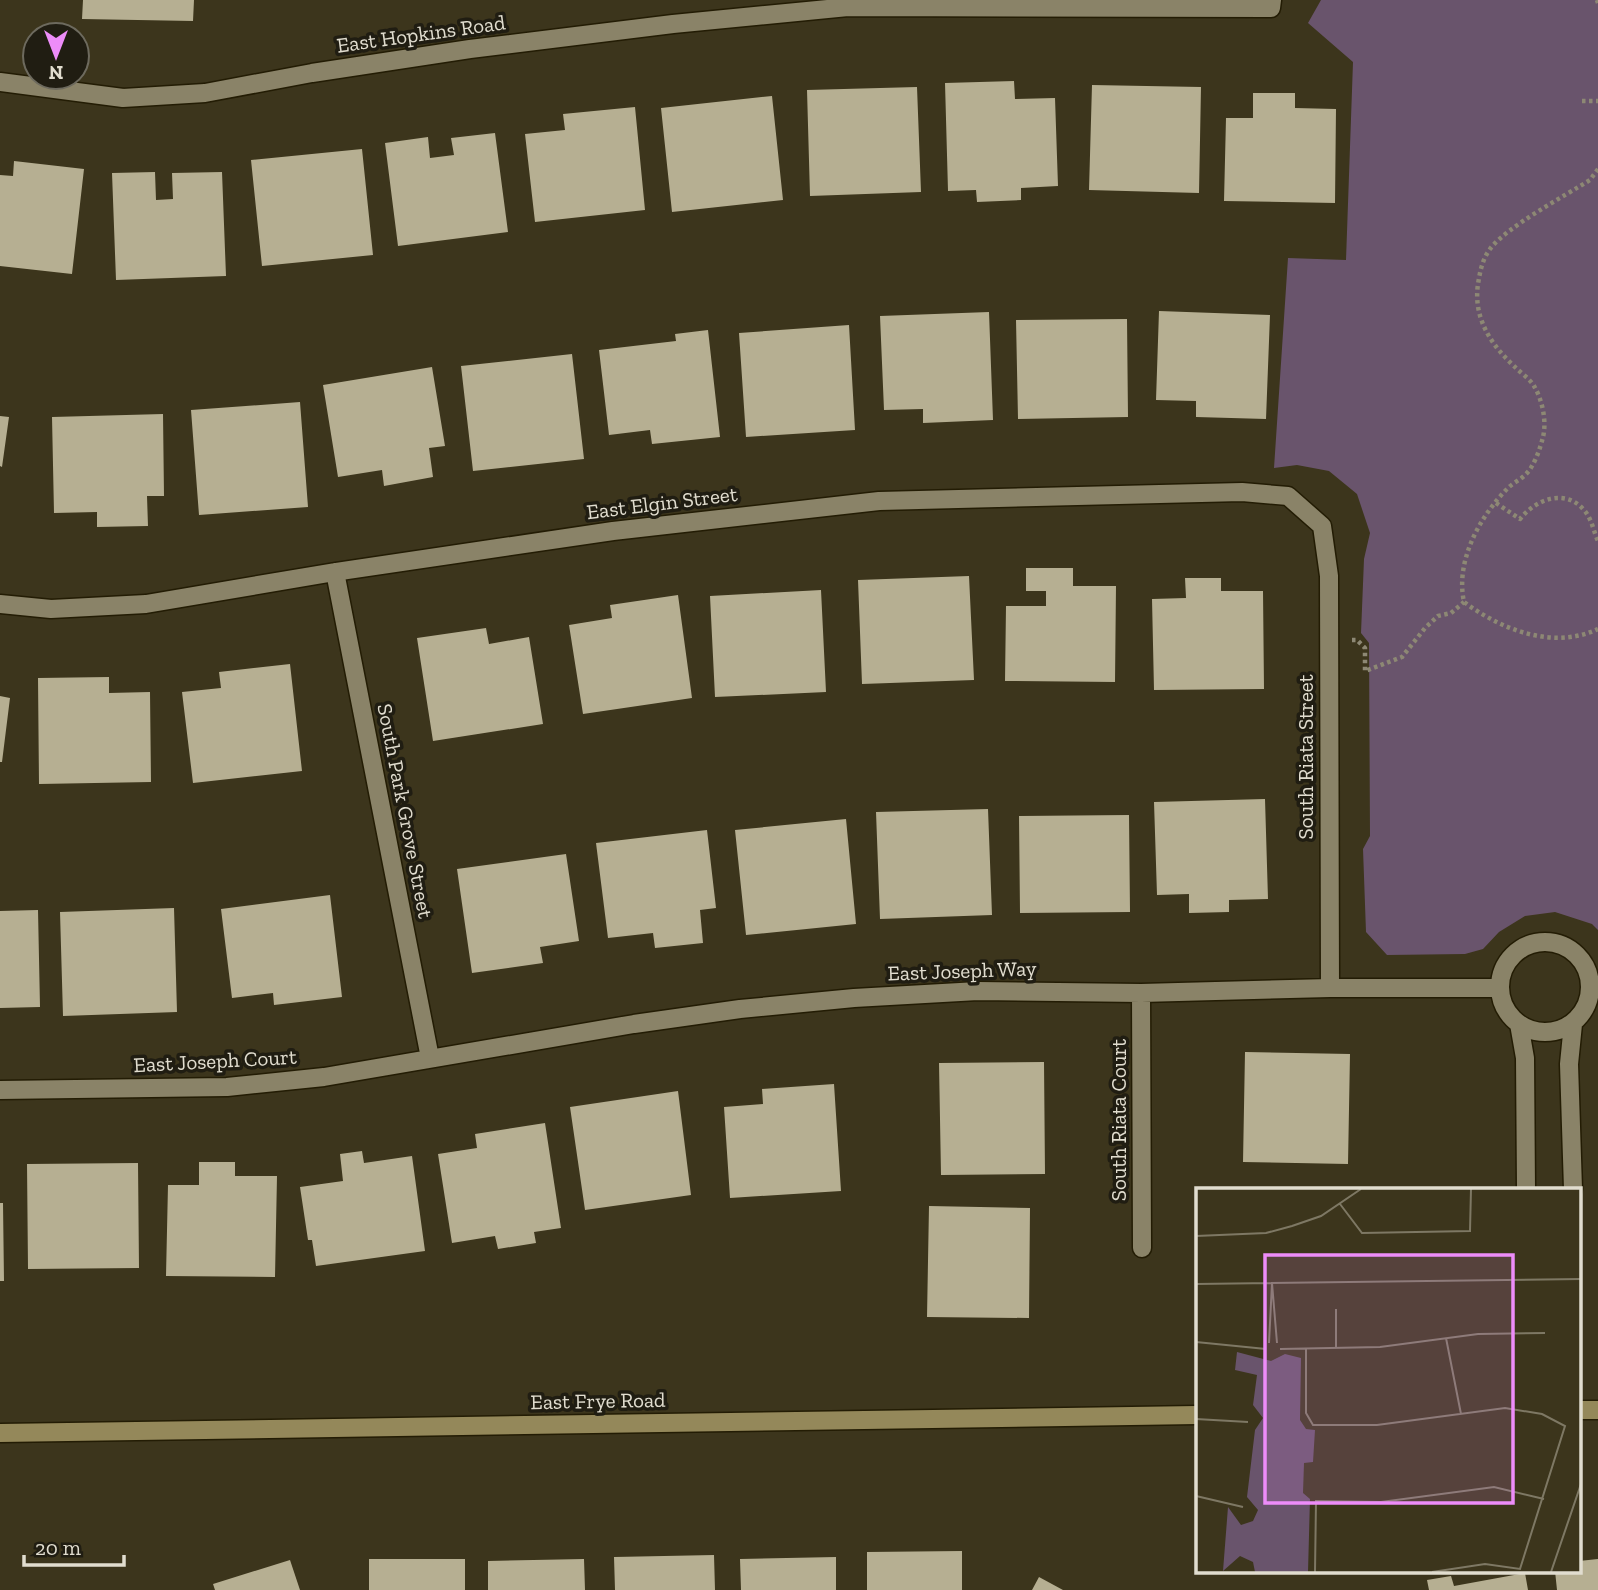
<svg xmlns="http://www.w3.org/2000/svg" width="1598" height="1590" font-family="'Zilla Slab',serif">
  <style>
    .green { fill: #69546c }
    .building { fill: #b6af92 }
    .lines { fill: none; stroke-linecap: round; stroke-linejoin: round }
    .street-casing { stroke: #231c04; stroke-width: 21 }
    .secondary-casing { stroke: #231c04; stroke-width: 21 }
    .path { stroke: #8d8874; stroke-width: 4.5; stroke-dasharray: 3.5 3.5; stroke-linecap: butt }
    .street { stroke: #8a8368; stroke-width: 18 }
    .secondary { stroke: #94885a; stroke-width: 18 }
    .labels { text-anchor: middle; stroke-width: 7; stroke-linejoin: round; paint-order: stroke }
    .street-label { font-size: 21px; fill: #e1ddcf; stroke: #201d12 }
    .inset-road { fill: none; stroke: #7e7864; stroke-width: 2 }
    .view { fill: #ed8cf9; fill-opacity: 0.15; stroke: #ed8cf9; stroke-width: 3.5 }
    .inset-edge { fill: none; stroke: #e1ddcf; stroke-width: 3.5 }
  </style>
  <rect width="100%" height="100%" fill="#3c351c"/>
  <path class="green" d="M 1321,0 L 1598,0 L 1598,930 L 1592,924 L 1555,912 L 1525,916 L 1499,932 L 1483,949 L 1465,954 L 1387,955 L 1366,932 L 1363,849 L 1370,836 L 1369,643 L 1361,633 L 1364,559 L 1370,533 L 1357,494 L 1329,471 L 1297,465 L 1274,468 L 1288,258 L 1346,260 L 1353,62 L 1308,23 Z"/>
  <path class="building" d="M 83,0 L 194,0 L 193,21 L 82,19 Z
    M 1014,81 L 1015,99 L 1055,98 L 1058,186 L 1021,188 L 1021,200 L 977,202 L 976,190 L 948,191 L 945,83 Z
    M 1092,85 L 1201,87 L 1199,193 L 1089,190 Z
    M 917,87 L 921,192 L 810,196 L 807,90 Z
    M 1253,93 L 1295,93 L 1295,108 L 1336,109 L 1335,203 L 1224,201 L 1226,118 L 1253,118 Z
    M 772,96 L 783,200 L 672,212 L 661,108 Z
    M 635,107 L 645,210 L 535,222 L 525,134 L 565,130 L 563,114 Z
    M 495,133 L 508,232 L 398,246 L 385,143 L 428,137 L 430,158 L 454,155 L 451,138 Z
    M 362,149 L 373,255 L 262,266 L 251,160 Z
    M 14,161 L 84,169 L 72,274 L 0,266 L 0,175 L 13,176 Z
    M 155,172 L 156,200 L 173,199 L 172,173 L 222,172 L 226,276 L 116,280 L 112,173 Z
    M 1159,311 L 1270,315 L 1266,419 L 1196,417 L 1196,401 L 1156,400 Z
    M 989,312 L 993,420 L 923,423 L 923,409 L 884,410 L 880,316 Z
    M 1127,319 L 1128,417 L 1018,419 L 1016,320 Z
    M 849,325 L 855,430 L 746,437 L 739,333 Z
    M 708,330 L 720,437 L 652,444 L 650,430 L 609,435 L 599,350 L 676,341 L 675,334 Z
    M 572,354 L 584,459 L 473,471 L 461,366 Z
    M 432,367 L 445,446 L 429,448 L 433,477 L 384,486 L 382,470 L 338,477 L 323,385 Z
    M 300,402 L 308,507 L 199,515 L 191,410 Z
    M 163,414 L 164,496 L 147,496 L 148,526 L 97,527 L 97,512 L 54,513 L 52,417 Z
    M 0,416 L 9,417 L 2,467 L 0,466 Z
    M 1026,568 L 1073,568 L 1073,586 L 1116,586 L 1115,682 L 1005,681 L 1006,606 L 1046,606 L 1046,591 L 1026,591 Z
    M 969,576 L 974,680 L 862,684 L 858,580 Z
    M 1185,578 L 1221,578 L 1221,591 L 1263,591 L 1264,689 L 1154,690 L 1152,599 L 1186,598 Z
    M 821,590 L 826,692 L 715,697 L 710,596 Z
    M 678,595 L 692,698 L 583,714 L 569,625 L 612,618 L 610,605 Z
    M 486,628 L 489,644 L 529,637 L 543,724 L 433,741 L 417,638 Z
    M 290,664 L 302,771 L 193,783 L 182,692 L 221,688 L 219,672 Z
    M 109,677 L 109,693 L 150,692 L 151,782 L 39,784 L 38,678 Z
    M 0,696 L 10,698 L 2,762 L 0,762 Z
    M 1265,799 L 1268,899 L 1229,900 L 1229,912 L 1189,913 L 1189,894 L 1157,895 L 1154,802 Z
    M 988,809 L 992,915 L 880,919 L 876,812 Z
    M 1129,815 L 1130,912 L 1020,913 L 1019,816 Z
    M 846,819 L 856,924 L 746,935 L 735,830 Z
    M 707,830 L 716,908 L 700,910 L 703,943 L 655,948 L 653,933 L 608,938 L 596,843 Z
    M 566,854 L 579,941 L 540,947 L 543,963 L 472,973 L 457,869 Z
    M 330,895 L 342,997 L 274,1005 L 273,993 L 232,998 L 221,909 Z
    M 174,908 L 177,1012 L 63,1016 L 60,912 Z
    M 38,910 L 40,1007 L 0,1008 L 0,911 Z
    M 1245,1052 L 1350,1054 L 1348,1164 L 1243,1162 Z
    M 1044,1062 L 1045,1174 L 941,1175 L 939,1063 Z
    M 834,1084 L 841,1191 L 730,1198 L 724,1107 L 763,1104 L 762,1089 Z
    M 678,1091 L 691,1195 L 585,1210 L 570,1107 Z
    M 545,1123 L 561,1228 L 534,1232 L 536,1243 L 498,1249 L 495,1236 L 452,1243 L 438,1154 L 477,1148 L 475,1134 Z
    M 362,1151 L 364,1163 L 412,1156 L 425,1251 L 316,1266 L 312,1240 L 308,1240 L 300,1187 L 343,1181 L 340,1154 Z
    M 199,1162 L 235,1162 L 235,1176 L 277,1176 L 275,1277 L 166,1276 L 168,1185 L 199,1185 Z
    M 138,1163 L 139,1268 L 28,1269 L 27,1164 Z
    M 0,1203 L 3,1203 L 4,1281 L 0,1281 Z
    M 929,1206 L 1030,1208 L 1029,1318 L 927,1317 Z
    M 962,1551 L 962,1590 L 867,1590 L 867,1552 Z
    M 714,1555 L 715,1590 L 615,1590 L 614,1557 Z
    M 836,1557 L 836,1590 L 741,1590 L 740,1559 Z
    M 369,1559 L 465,1559 L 465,1590 L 369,1590 Z
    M 584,1559 L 585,1590 L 488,1590 L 488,1561 Z
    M 1598,1559 L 1598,1590 L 1557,1590 L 1555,1571 L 1579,1571 L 1579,1561 Z
    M 290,1560 L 300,1590 L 215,1590 L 213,1584 Z
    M 1525,1573 L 1528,1590 L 1429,1590 L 1427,1580 L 1451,1576 L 1454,1586 Z
    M 1039,1577 L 1063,1590 L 1032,1590 Z"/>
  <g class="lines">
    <g class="street-casing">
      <path id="street" d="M 0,82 L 123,98 L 205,93 L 312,73 L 470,49 L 673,24 L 848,7 L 1271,8 L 1272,0
        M 335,572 L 430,1058
        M 0,604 L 51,609 L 146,604 L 335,572 L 613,531 L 879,501 L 1242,492 L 1288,496 L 1322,526 L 1329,576 L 1330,988
        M1500 987a45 45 0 1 1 90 0a45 45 0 1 1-90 0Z
        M 1141,993 L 1142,1248
        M 1519,1024 L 1525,1058 L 1526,1189
        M 1573,1024 L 1569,1064 L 1573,1189
        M 0,1090 L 227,1087 L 324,1077 L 634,1024 L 740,1009 L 854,998 L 978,991 L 1141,993 L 1330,988 L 1500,988"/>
    </g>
    <g class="secondary-casing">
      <path id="secondary" d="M 1579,1410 L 1598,1410
        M 0,1433 L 1197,1415"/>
    </g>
    <path class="path" d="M 1597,0 L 1598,3
      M 1582,101 L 1598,101
      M 1598,169 L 1590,180 C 1566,195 1505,228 1490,249 C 1482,260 1480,272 1478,284 C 1473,318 1491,345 1515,367 C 1521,373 1530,379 1534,386 C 1542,399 1547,421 1543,437 C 1540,449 1534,467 1525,475 C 1520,480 1513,483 1508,488 C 1480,516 1455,561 1464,602 C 1502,630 1553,650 1598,629
      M 1496,503 L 1520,519 C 1536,499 1565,488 1584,510 C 1592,519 1594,533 1598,541
      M 1352,640 L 1357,640 L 1365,648 L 1365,671 L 1402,657 L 1425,628 L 1438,616 L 1451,613 L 1464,602"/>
    <use href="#street" class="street"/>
    <use href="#secondary" class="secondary"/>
  </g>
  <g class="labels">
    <g class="street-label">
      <text transform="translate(421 34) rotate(-8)" y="7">East Hopkins Road</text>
      <text transform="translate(662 503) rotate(-7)" y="7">East Elgin Street</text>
      <text transform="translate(1306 757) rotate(-90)" y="7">South Riata Street</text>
      <text transform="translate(405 811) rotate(79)" y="7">South Park Grove Street</text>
      <text transform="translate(962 971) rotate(-2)" y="7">East Joseph Way</text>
      <text transform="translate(215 1061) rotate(-3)" y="7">East Joseph Court</text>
      <text transform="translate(1119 1120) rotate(-90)" y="7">South Riata Court</text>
      <text transform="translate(598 1401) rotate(-1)" y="7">East Frye Road</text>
    </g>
  </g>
  <g transform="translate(1196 1188)">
    <rect width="385" height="385" fill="#3c351c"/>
    <path d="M 41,164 L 75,173 L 89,166 L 105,170 L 104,232 L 110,241 L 119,242 L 117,274 L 108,275 L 107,305 L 114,311 L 112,384 L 59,384 L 57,374 L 44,368 L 27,383 L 32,319 L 45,337 L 57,333 L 62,322 L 51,309 L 59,242 L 67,230 L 57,217 L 61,187 L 39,182 Z" fill="#69546c"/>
    <path class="inset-road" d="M 144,16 L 166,45 L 274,43 L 275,1M 0,48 L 70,45 L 96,38 L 125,28 L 165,1M 76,95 L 81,155M 0,96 L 385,91M 140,121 L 140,160M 250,150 L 265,226M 0,154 L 70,161M 73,155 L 76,95M 84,161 L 184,159 L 282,146 L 349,145M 110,161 L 110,225 L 117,237 L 181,237 L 309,220 L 346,226 L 369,238 L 324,381 L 289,376 L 236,384M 0,231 L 52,234M 0,308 L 47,319M 119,384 L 120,313 L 185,314 L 298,299 L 348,311M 355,384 L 385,296"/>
    <path class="view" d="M 69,67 L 317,67 L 317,315 L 69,315 Z"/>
    <rect width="385" height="385" class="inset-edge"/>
  </g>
  <g transform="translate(56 56) rotate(180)"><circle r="33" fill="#201d12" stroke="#6d6a5e" stroke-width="2"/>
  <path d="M0-5L12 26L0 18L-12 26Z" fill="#ed8cf9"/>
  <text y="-10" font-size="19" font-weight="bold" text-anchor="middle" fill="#e1ddcf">N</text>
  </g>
  <path d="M24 1555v10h100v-10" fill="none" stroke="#e1ddcf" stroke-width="3.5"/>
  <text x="35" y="1555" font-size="21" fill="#e1ddcf" stroke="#201d12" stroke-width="5" paint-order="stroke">20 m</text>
</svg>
